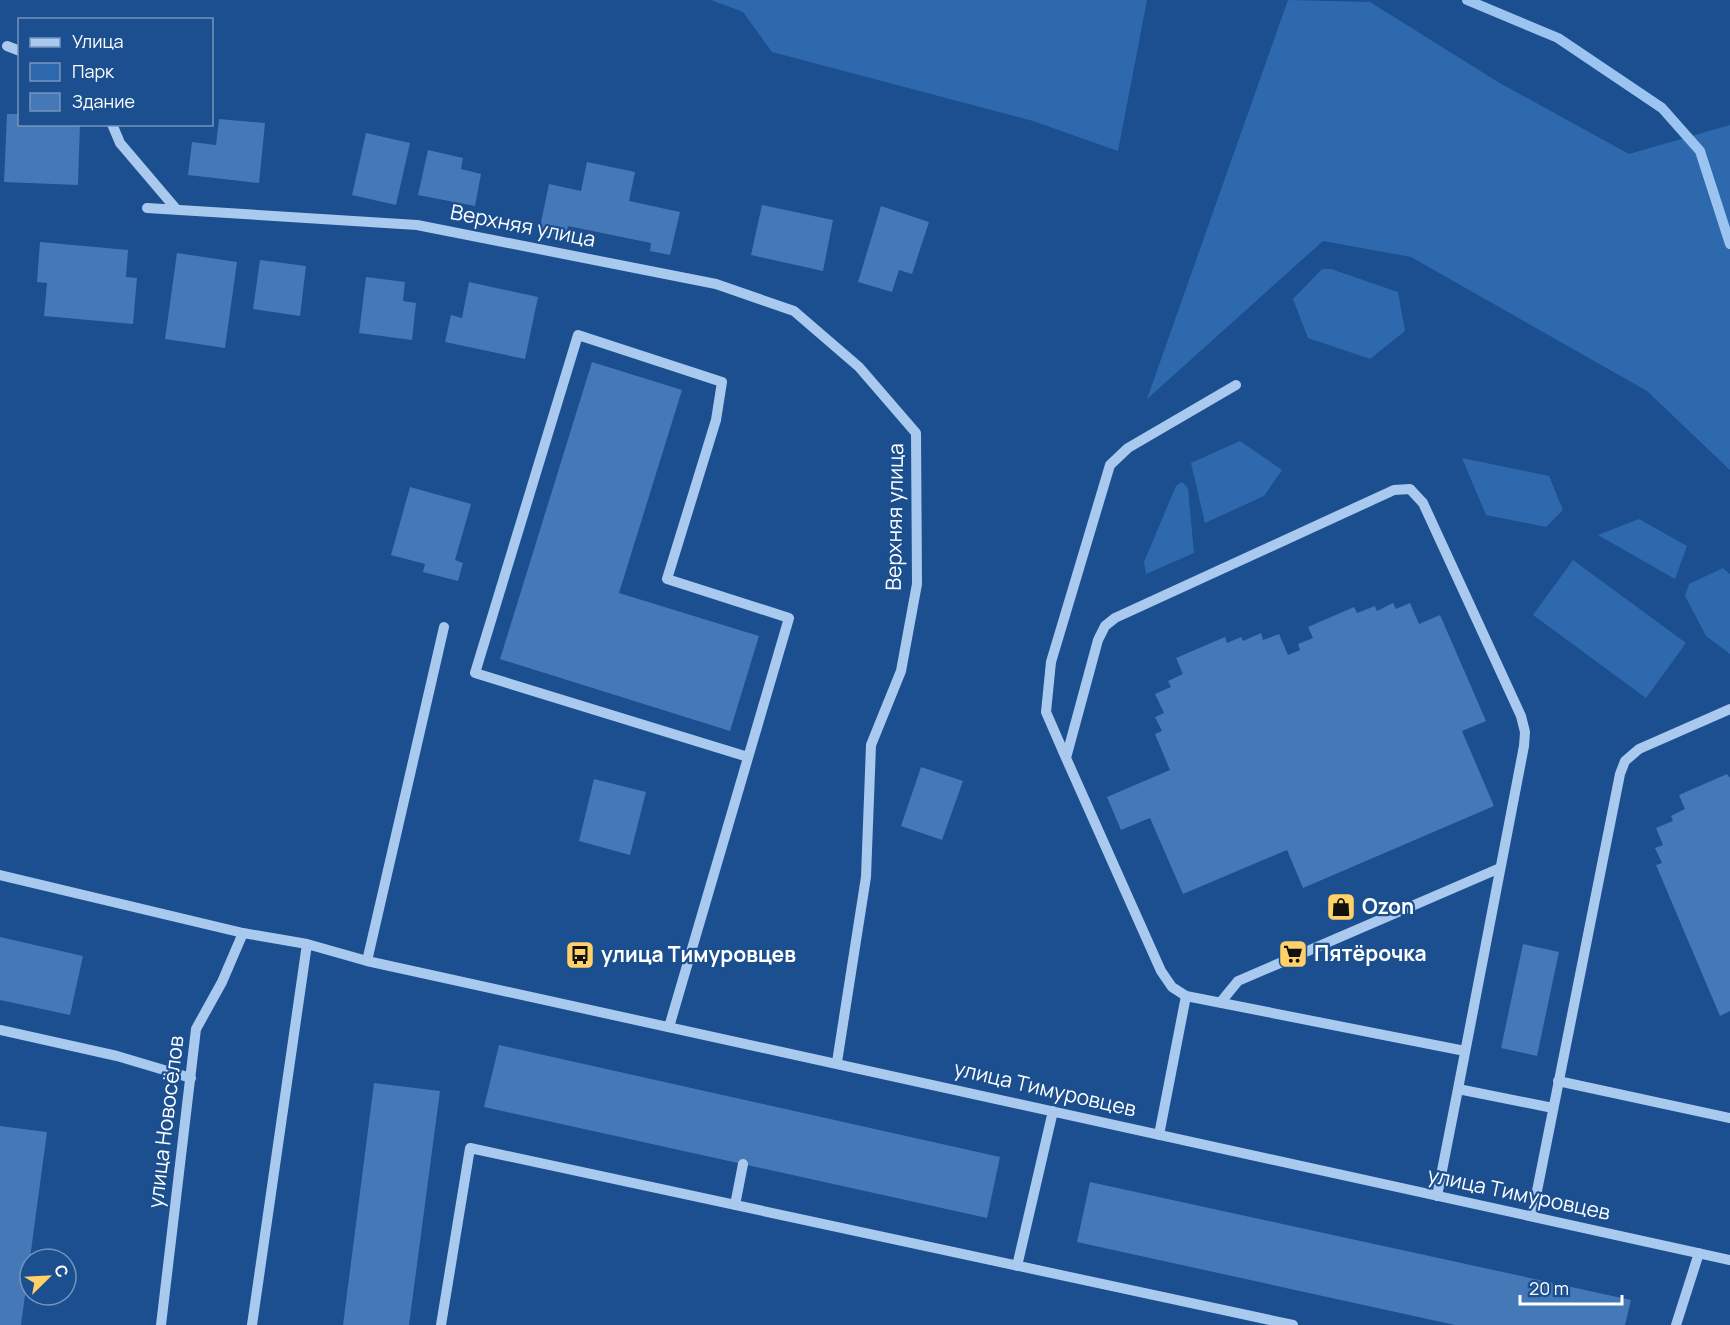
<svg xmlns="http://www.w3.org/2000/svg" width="1730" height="1325" font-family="Manrope,sans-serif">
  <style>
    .green { fill: #2e69ad }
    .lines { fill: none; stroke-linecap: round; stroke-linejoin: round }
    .stream { stroke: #9cc4f0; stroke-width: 10 }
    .building { fill: #4478b7 }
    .minor { stroke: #a9c9ee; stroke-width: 10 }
    .labels { text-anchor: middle; stroke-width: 4.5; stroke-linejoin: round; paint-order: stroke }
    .street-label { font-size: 21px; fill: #fff; stroke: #1b4f8f }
    .poi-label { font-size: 21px; font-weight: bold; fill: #fff; stroke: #1b4f8f; text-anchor: start }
  </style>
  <rect width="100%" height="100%" fill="#1b4f8f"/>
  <path class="green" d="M 711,0 L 1147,0 L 1118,151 L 1033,121 L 772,52 L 743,12 Z
    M 1288,0 L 1370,2 L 1498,82 L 1629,154 L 1730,125 L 1730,470 L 1647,391 L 1411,257 L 1323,241 L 1147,399 Z
    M 1322,269 L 1331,269 L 1398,292 L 1405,331 L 1370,359 L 1308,338 L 1293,299 Z
    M 1240,441 L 1282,470 L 1264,496 L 1205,523 L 1191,463 Z
    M 1462,458 L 1549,476 L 1563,510 L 1546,527 L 1486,515 Z
    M 1182,482 L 1188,488 L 1194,553 L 1146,574 L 1144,562 L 1176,486 Z
    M 1639,519 L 1687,546 L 1675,579 L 1598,535 Z
    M 1573,560 L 1686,643 L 1646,698 L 1533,615 Z
    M 1723,568 L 1730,574 L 1730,654 L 1706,636 L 1685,596 L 1689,584 Z"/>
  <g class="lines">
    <path class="stream" d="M 1467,0 L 1558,38 L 1662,108 L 1700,151 L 1730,244"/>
  </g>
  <path class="building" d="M 7,114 L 20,114 L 20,124 L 80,124 L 78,185 L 4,182 Z
    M 219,119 L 265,123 L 259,183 L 188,175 L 192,142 L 216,145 Z
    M 366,133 L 410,143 L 396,205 L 352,195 Z
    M 428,150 L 463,158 L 461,169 L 481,174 L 475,206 L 418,195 Z
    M 587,162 L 635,172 L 629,201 L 680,212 L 670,255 L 650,251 L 651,243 L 568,226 L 566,237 L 539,232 L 549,184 L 581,191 Z
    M 762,205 L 833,220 L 823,271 L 751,255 Z
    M 881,206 L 929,222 L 912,274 L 899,270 L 892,292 L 858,282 Z
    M 40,242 L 128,250 L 126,277 L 137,278 L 133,324 L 44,316 L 47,283 L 37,282 Z
    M 177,253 L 237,262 L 225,348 L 165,339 Z
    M 260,260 L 306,266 L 300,316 L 253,309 Z
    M 366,277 L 405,282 L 403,301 L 416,303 L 412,340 L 359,333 Z
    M 469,282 L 538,297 L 525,359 L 445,342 L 451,315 L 462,318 Z
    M 592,362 L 682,390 L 619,593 L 759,636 L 730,731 L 500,659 Z
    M 410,487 L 471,504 L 455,560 L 463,563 L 458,581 L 423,572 L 425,564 L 391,555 Z
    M 1393,603 L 1396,609 L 1410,603 L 1419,624 L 1440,615 L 1486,721 L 1462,731 L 1494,806 L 1303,888 L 1287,850 L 1183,894 L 1150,818 L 1121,830 L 1107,797 L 1170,770 L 1155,734 L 1162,731 L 1155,717 L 1164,713 L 1155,694 L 1171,687 L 1168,681 L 1183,674 L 1176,658 L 1225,637 L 1227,643 L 1241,637 L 1243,641 L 1261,633 L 1263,640 L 1279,634 L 1288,655 L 1300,650 L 1298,644 L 1313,638 L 1308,627 L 1354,607 L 1357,613 L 1375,606 L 1377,611 Z
    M 921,767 L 963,781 L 942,840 L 901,826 Z
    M 1727,774 L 1730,778 L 1730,1011 L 1720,1016 L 1656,865 L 1662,863 L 1655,848 L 1663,845 L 1656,828 L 1673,821 L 1671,816 L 1685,809 L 1679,795 Z
    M 594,779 L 646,792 L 630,855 L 579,841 Z
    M 0,937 L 83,956 L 70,1015 L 0,1000 Z
    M 1523,944 L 1559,952 L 1537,1056 L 1501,1048 Z
    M 499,1045 L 1000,1157 L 987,1218 L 484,1107 Z
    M 374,1083 L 440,1091 L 409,1325 L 343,1325 Z
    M 0,1126 L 47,1132 L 21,1325 L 0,1325 Z
    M 1090,1182 L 1631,1300 L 1625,1325 L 1455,1325 L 1077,1242 Z"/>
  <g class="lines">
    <path class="minor" d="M 7,46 L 20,51
      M 112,124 L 120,143 L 177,210
      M 147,208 L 417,225 L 716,284 L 794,311 L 859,367 L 916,433 L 917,584 L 901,671 L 871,745 L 866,877 L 837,1062
      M 1066,758 L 1046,712 L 1051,662 L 1110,465 L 1128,448 L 1236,385
      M 0,875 L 243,933 L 307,944 L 367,961 L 1730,1260
      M 367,961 L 444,627
      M 1220,1003 L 1238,981 L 1500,868
      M 669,1027 L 789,618 L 667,579 L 716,420 L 722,382 L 578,335 L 475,673 L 748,757
      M 0,1030 L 117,1056 L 191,1078
      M 1465,1051 L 1186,996 L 1172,987 L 1161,971 L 1066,758 L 1098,640 L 1105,626 L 1115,618 L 1394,490 L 1410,489 L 1423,503 L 1521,716 L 1525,732 L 1524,746 C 1502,860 1480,975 1458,1089 L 1553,1108
      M 1558,1081 L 1730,1118
      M 1159,1135 L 1186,996
      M 1437,1196 L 1458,1089
      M 735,1205 L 743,1164
      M 1532,1216 L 1620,774 L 1625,761 L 1639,749 L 1730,709
      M 1017,1266 L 1053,1111
      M 161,1325 L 196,1029 L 222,982 L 243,933
      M 252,1325 L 307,944
      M 441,1325 L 470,1148 L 1293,1325
      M 1676,1325 L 1699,1253"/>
  </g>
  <defs>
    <g id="shop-square" transform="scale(1.5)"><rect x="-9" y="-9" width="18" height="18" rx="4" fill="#ffd166" stroke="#1b4f8f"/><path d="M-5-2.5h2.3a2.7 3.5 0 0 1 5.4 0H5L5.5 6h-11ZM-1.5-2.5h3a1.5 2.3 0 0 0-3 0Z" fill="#111"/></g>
    <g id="supermarket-square" transform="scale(1.5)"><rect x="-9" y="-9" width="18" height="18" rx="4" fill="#ffd166" stroke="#1b4f8f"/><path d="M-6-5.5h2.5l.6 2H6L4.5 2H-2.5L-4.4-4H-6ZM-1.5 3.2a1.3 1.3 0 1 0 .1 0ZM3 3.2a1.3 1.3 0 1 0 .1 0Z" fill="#111"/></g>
    <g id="bus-square" transform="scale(1.5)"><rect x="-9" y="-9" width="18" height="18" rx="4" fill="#ffd166" stroke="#1b4f8f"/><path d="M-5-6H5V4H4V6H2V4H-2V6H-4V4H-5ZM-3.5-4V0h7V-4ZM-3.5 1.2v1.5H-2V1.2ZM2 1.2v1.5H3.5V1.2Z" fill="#111"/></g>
  </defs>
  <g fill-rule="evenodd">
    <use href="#shop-square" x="1341" y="907"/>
    <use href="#supermarket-square" x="1293" y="954"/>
    <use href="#bus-square" x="580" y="955"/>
  </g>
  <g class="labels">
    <g class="street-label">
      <text transform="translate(523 226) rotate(11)" y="7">Верхняя улица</text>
      <text transform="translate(895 517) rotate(-89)" y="7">Верхняя улица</text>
      <text transform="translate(1045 1089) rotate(13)" y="7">улица Тимуровцев</text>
      <text transform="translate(166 1122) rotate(-83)" y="7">улица Новосёлов</text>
      <text transform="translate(1519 1194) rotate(12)" y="7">улица Тимуровцев</text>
    </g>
    <g class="poi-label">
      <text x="1362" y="914">Ozon</text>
      <text x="1314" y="961">Пятёрочка</text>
      <text x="601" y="962">улица Тимуровцев</text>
    </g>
  </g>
  <rect x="18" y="18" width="195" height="108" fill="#1b4f8f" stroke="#7695bc" stroke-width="1.5"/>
  <rect x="30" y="38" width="30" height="9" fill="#a9c9ee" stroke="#7695bc" stroke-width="1.5"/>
  <text x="72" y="48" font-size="18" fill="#ffffff">Улица</text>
  <rect x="30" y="63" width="30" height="18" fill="#2e69ad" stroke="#7695bc" stroke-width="1.5"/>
  <text x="72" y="78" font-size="18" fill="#ffffff">Парк</text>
  <rect x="30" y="93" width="30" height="18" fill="#4478b7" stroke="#7695bc" stroke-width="1.5"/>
  <text x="72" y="108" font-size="18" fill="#ffffff">Здание</text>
  <g transform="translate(48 1277) rotate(66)"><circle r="28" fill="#1b4f8f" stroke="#7695bc" stroke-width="1.5"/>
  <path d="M0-4.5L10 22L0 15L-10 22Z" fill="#ffd166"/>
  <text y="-9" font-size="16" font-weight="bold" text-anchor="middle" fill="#ffffff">С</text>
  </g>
  <path d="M1520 1295v9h102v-9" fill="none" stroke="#ffffff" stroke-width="3"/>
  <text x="1529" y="1295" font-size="18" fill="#ffffff" stroke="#1b4f8f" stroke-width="4.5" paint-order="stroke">20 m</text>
</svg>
